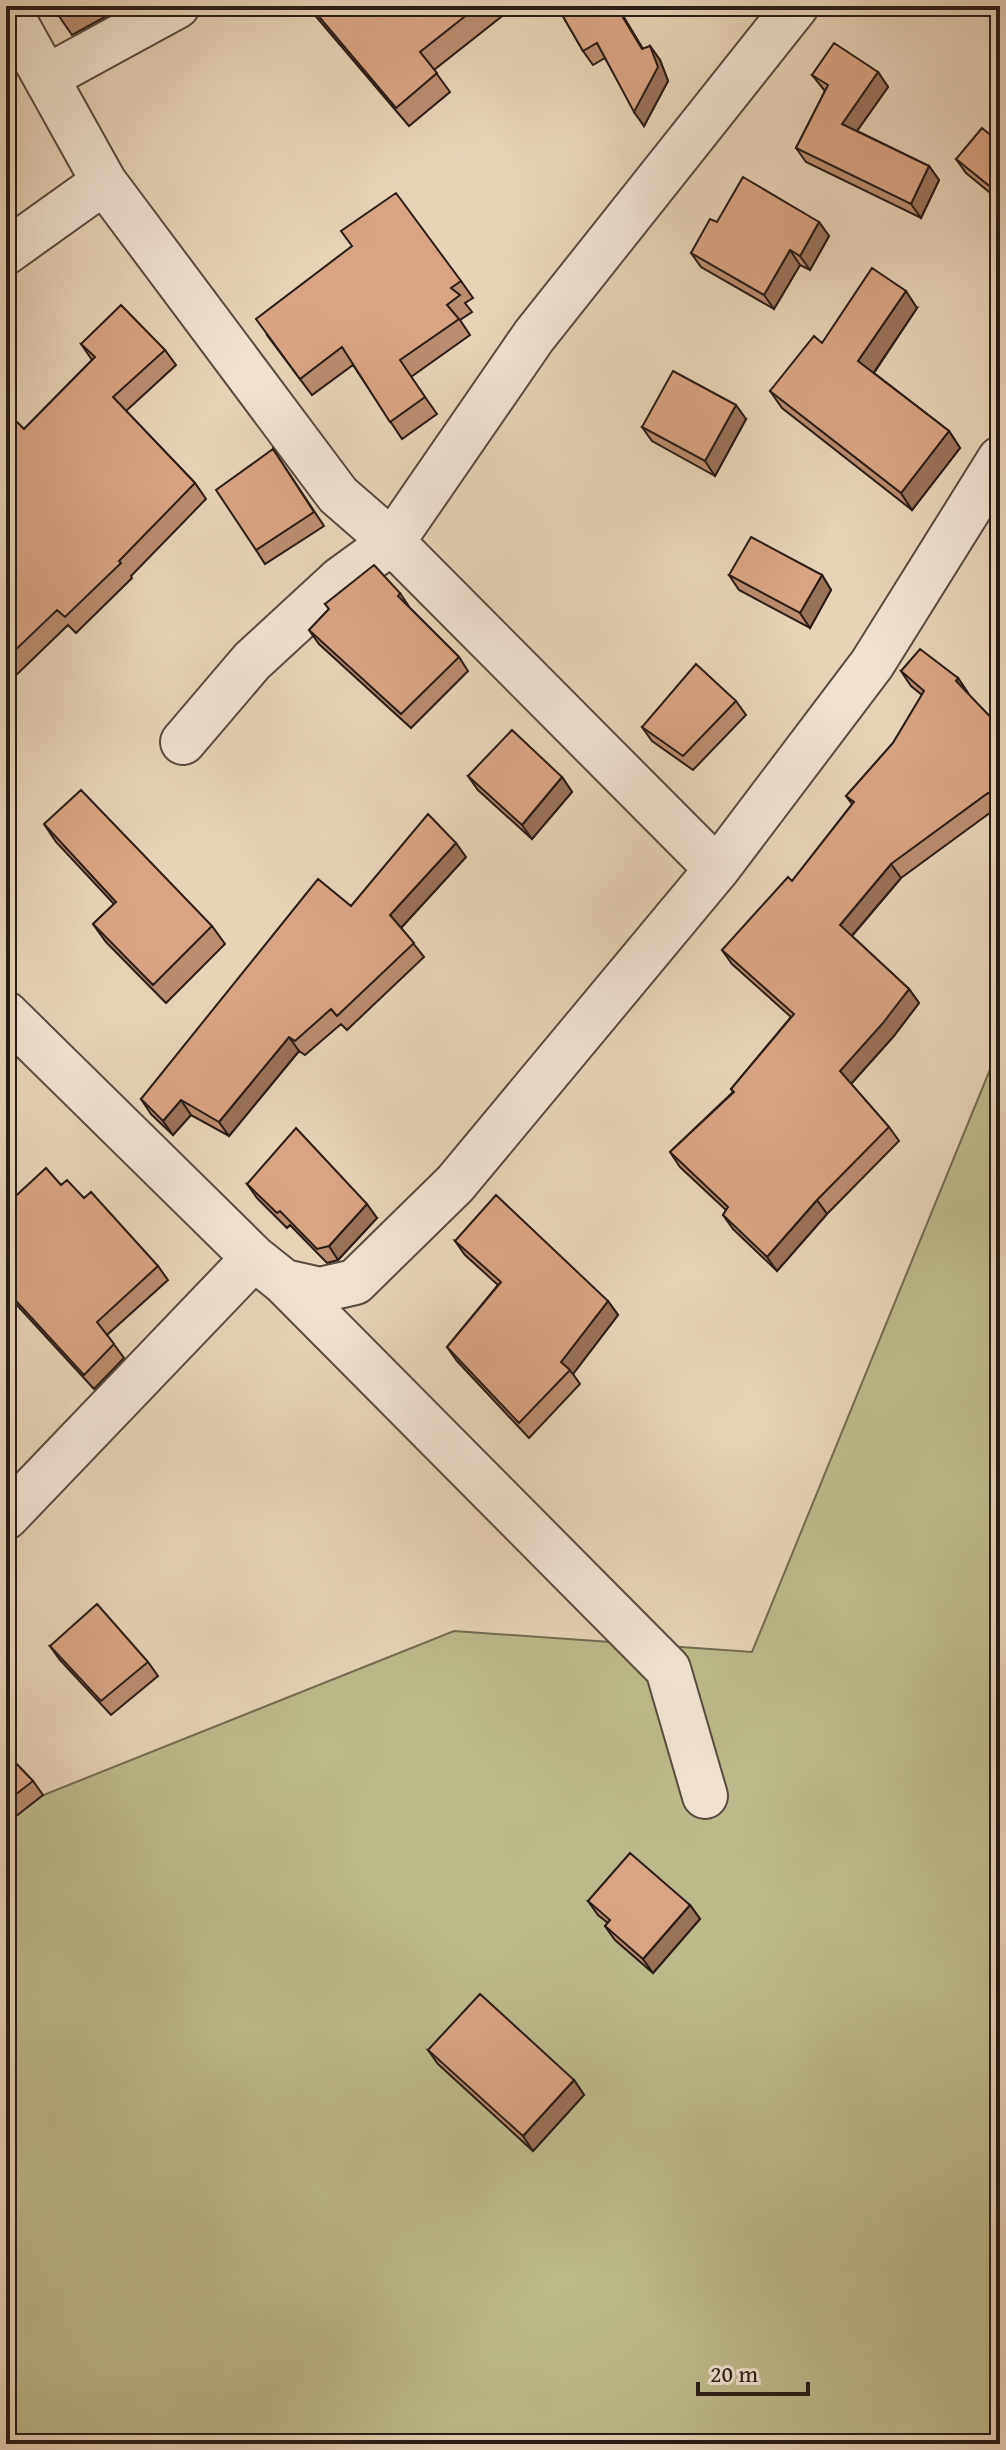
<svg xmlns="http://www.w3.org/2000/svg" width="1006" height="2450" font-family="'Gentium Book Plus',serif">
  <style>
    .green { fill: #bcba8a; stroke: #726b51; stroke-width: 2 }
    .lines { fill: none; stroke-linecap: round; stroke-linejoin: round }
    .minor-casing { stroke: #584a40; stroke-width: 48 }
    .minor { stroke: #efe2d1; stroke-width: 44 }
    .wall { fill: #bb8c6f; stroke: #281c18; stroke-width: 2 }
    .shaded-wall { fill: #99725a; stroke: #281c18; stroke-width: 2 }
    .building { fill: #daa381; stroke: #281c18; stroke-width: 2 }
  </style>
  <rect width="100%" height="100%" fill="#e6d3b8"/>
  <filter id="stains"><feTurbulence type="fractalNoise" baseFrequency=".0025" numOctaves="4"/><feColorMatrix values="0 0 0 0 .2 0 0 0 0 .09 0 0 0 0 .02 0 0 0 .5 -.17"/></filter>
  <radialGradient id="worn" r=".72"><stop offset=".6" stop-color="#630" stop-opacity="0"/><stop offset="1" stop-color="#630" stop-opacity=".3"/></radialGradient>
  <path class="green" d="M 1000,1045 L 1000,2444 L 6,2444 L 6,1810 L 454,1631 L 752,1652 Z"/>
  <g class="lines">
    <g class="minor-casing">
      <path id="minor" d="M 6,6 L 104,182 L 338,495 L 392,542 L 341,579 L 252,661 L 183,742
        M 47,77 L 177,6
        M 6,252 L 104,182
        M 717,869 L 392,542 L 534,336 L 796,6
        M 6,1014 L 254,1258 L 284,1282 L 320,1290 L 355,1282 L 455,1184 L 717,869 L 872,664 L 1000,459
        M 284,1282 L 668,1669 L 705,1796
        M 6,1517 L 254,1258"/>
    </g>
    <use href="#minor" class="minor"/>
  </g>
  <path class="wall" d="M 52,6 L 125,6 L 72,35 Z
    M 307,6 L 380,6 L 387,14 L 397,6 L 501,6 L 506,13 L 434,70 L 450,92 L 409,126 Z
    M 557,6 L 617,6 L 643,49 L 650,46 L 660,60 L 668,81 L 644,126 L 605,58 L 593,65 L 583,51 Z
    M 990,6 L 1000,6 L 1000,12 Z
    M 878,72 L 888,87 L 857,131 L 929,166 L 939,180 L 921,218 L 806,162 L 796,148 L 825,91 L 812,75 Z
    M 1000,143 L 1000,201 L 966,173 L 956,159 Z
    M 717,222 L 819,222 L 829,236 L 810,270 L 800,265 L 774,309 L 701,267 L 691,253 Z
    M 461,281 L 473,298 L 465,303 L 472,312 L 460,320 L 470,335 L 411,377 L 437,414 L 402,439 L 353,365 L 312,395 L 267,335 Z
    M 917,308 L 874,373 L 949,431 L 960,448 L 912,510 L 782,408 L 770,391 L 822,343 Z
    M 81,344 L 165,350 L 176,365 L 126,411 L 195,483 L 206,499 L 131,576 L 132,578 L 76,633 L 68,625 L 6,685 L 6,423 L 24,429 L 92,360 Z
    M 746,419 L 715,476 L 652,441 L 642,427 Z
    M 273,449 L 324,526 L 265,564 L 256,550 Z
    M 729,575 L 822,575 L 831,590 L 810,628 L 739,590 Z
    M 400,593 L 410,608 L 459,657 L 468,671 L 411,728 L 319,644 L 309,630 L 329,609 L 325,604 Z
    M 901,671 L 958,678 L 968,693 L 1000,809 L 998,807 L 901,878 L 852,936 L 909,989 L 919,1003 L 893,1037 L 851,1084 L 889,1127 L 899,1141 L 827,1214 L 777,1271 L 733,1229 L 723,1215 L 726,1210 L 680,1167 L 670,1152 L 733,1092 L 731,1089 L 791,1017 L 732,964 L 722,950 L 792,881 L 852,804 L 846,796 L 893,743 L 922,695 L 911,686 Z
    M 736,701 L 746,715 L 693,770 L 652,741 L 642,727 Z
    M 468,776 L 562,777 L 572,792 L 532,839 L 478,790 Z
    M 44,824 L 212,926 L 225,944 L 166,1003 L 106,942 L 93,924 L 114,904 L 56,842 Z
    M 466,857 L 401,928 L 424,957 L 347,1030 L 341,1024 L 305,1055 L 299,1051 L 229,1136 L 191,1115 L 173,1135 L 151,1114 L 141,1099 L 351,906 Z
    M 247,1184 L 377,1218 L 338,1260 L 327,1263 L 290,1225 L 287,1228 L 257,1198 Z
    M 61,1185 L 84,1198 L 158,1266 L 168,1280 L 107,1335 L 124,1358 L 94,1389 L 15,1303 L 6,1312 L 6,1205 Z
    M 455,1241 L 608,1301 L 618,1315 L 573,1374 L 580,1384 L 529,1438 L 457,1361 L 447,1347 L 498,1285 L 465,1255 Z
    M 50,1646 L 148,1662 L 158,1676 L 111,1715 L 60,1660 Z
    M 6,1753 L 33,1781 L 43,1795 L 6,1824 Z
    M 588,1901 L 690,1905 L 700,1919 L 653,1973 L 615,1940 L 605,1926 L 608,1923 L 598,1915 Z
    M 428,2050 L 574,2080 L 584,2095 L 533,2151 L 438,2064 Z"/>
  <path class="shaded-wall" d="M 616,6 L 617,6 L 652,64 L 642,49 Z
    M 650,46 L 660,60 L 668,81 L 644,126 L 634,112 Z
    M 878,72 L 888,87 L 852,138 L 842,124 Z
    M 929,166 L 939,180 L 921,218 L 911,204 Z
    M 1000,178 L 1000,200 L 992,188 Z
    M 819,222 L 829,236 L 810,270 L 800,256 Z
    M 790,250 L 800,265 L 774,309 L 764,295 Z
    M 906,291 L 917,308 L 870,378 L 858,361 Z
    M 736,405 L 746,419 L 715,476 L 705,461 Z
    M 949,431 L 960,448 L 912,510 L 901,493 Z
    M 822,575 L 831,590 L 810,628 L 800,613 Z
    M 958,678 L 968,693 L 966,695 L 956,681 Z
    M 562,777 L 572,792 L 532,839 L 522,825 Z
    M 1000,784 L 1000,809 L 990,794 Z
    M 456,843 L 466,857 L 400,929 L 390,915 Z
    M 891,864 L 901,878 L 849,939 L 840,925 Z
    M 909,989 L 919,1003 L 893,1037 L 850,1085 L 840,1071 Z
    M 289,1037 L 299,1051 L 229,1136 L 219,1122 Z
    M 181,1100 L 191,1115 L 173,1135 L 163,1121 Z
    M 817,1200 L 827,1214 L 777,1271 L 767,1257 Z
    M 367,1204 L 377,1218 L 338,1260 L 329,1246 Z
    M 608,1301 L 618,1315 L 573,1374 L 561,1362 Z
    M 690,1905 L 700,1919 L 653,1973 L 643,1959 Z
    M 574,2080 L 584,2095 L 533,2151 L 523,2136 Z"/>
  <path class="building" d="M 52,6 L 75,6 L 58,15 Z
    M 310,6 L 380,6 L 387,14 L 397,6 L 478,6 L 420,52 L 437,73 L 396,108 Z
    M 557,6 L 616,6 L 642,49 L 650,46 L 658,67 L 634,112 L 597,43 L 583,51 Z
    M 834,43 L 878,72 L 842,124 L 929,166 L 911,204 L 796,148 L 828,85 L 812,75 Z
    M 982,128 L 1000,143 L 1000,178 L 992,188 L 956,159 Z
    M 743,177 L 819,222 L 800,256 L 790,250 L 764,295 L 691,253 L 710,219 L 717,222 Z
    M 396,193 L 461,281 L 451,288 L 460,295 L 447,305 L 459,319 L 400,360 L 425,397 L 390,422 L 342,347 L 300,379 L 256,319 L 352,246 L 341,231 Z
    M 872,268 L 906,291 L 858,361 L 949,431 L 901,493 L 770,391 L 814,336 L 822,343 Z
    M 121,305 L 165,350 L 113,397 L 195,483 L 119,561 L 121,563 L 65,617 L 57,610 L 6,659 L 6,423 L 12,417 L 24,429 L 95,357 L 81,344 Z
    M 673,371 L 736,405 L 705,461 L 642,427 Z
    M 273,449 L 314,512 L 256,550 L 216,490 Z
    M 751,537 L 822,575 L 800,613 L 729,575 Z
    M 374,565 L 400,593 L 398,596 L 459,657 L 401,714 L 309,630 L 329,609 L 325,604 Z
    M 920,649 L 958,678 L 956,681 L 1000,727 L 1000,784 L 990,794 L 988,793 L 891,864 L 840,925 L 909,989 L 883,1023 L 840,1071 L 889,1127 L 817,1200 L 767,1257 L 723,1215 L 728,1207 L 670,1152 L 734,1092 L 731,1089 L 794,1014 L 722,950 L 788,877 L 792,881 L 854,802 L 846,796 L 893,743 L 924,691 L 901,671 Z
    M 696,664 L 736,701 L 683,756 L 642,727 Z
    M 512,730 L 562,777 L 522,825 L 468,776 Z
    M 81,790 L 212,926 L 153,985 L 93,924 L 116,902 L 44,824 Z
    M 428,814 L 456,843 L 390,915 L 414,943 L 337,1016 L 331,1009 L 295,1041 L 289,1037 L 219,1122 L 181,1100 L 163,1121 L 141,1099 L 318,879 L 351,906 Z
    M 296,1128 L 367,1204 L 329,1246 L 317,1249 L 280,1211 L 277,1213 L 247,1184 Z
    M 46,1168 L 61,1185 L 67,1180 L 84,1198 L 91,1192 L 158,1266 L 97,1322 L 114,1344 L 84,1375 L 6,1290 L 6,1205 Z
    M 496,1195 L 608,1301 L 561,1362 L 570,1370 L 519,1423 L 447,1347 L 501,1282 L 455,1241 Z
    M 97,1604 L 148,1662 L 101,1701 L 50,1646 Z
    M 6,1753 L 33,1781 L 6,1802 Z
    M 630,1853 L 690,1905 L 643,1959 L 605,1926 L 610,1920 L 588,1901 Z
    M 480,1994 L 574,2080 L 523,2136 L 428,2050 Z"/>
  <rect width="1006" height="2450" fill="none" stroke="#e6d3b8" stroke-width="32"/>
  <rect x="8" y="8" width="990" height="2434" fill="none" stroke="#281c18" stroke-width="4"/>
  <rect x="16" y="16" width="974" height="2418" fill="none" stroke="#281c18" stroke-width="2"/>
  <path d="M698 2382v12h110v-12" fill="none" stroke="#281c18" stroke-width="4"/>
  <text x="710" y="2382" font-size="24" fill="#281c18" stroke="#efe2d1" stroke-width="6" paint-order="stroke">20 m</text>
  <rect width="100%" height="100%" filter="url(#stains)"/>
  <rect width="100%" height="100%" fill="url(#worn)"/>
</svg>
